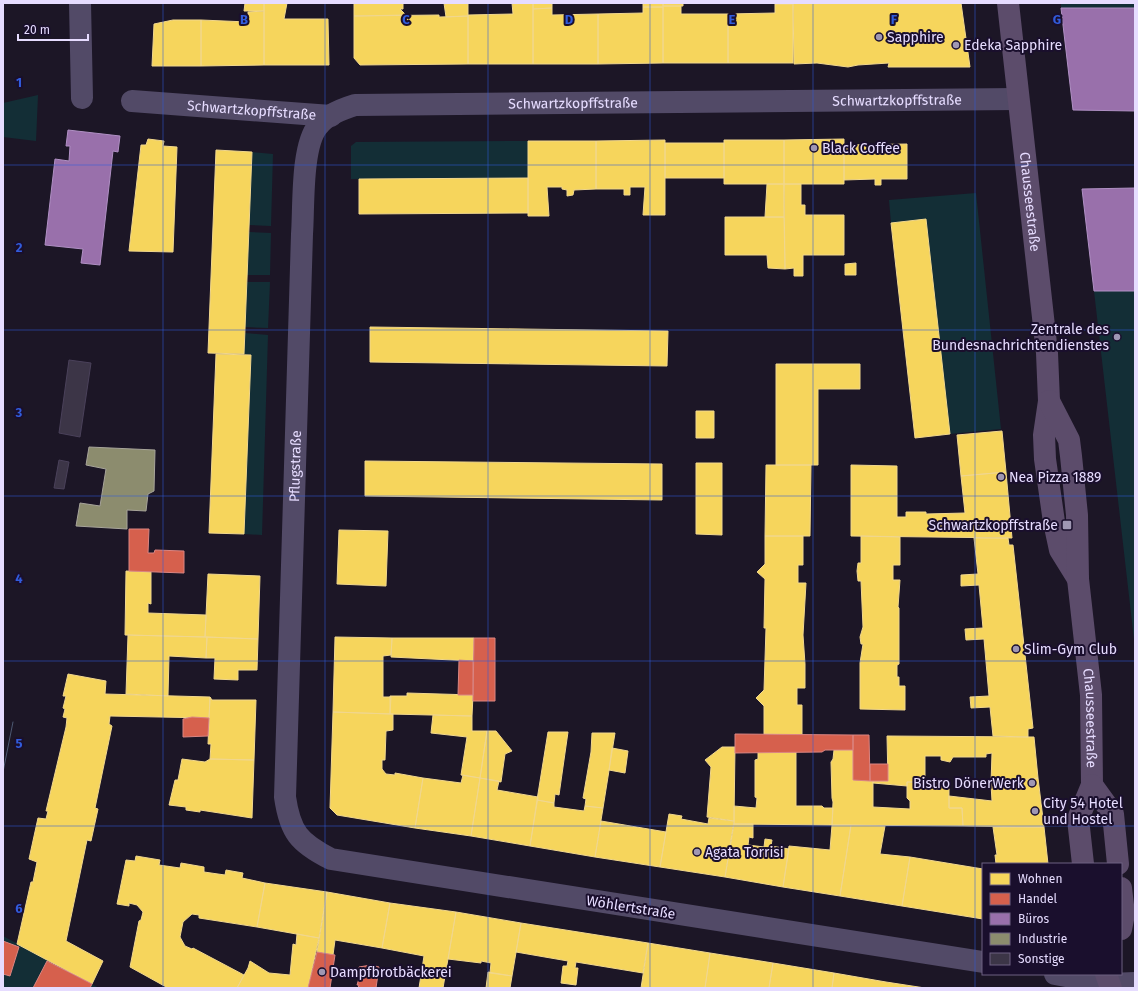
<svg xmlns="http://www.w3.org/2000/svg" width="1138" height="991" font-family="'Fira Sans',sans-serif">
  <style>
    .green { fill: #132e36 }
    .homes { fill: #f6d55c; stroke: #f1d78d }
    .shops { fill: #d6604d; stroke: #db8582 }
    .offices { fill: #9970ab; stroke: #b090c4 }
    .industry { fill: #8c8c6e; stroke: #a7a49a }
    .building { fill: #3c3547; stroke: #4a415a }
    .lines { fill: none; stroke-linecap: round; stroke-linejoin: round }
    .minor { stroke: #524a67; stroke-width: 22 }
    .major { stroke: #5c4c6b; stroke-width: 22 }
    .tram { stroke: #4c5871; stroke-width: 1 }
    .grid { fill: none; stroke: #315cdc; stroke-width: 1; stroke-opacity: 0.55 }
    .poi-dot { fill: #9f97b3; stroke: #1a0f2d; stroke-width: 1.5 }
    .labels { text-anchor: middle; stroke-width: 4; stroke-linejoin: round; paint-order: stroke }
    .poi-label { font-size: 14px; fill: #e6dcff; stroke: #1a0f2d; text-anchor: start }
    .street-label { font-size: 14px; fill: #e6dcff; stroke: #1a0f2d }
    .grid-label { font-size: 13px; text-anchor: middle; font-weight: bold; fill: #315cdc; stroke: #1a0f2d; stroke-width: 4; stroke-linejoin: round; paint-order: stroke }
  </style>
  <rect width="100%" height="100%" fill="#1c1626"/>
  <path class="green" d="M 1061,3 L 1135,3 L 1135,8 L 1061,8 Z
    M 38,95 L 36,141 L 3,137 L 3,103 Z
    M 528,141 L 528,178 L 351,179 L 351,146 L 356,142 Z
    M 252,152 L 273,154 L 271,226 L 249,225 Z
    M 976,193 L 1001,429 L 950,434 L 891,223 L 889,200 Z
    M 249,232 L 271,233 L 270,275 L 247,275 Z
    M 247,282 L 270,282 L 268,328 L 245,327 Z
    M 1094,291 L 1135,291 L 1135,648 L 1132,622 Z
    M 245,333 L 268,335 L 262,535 L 244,534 L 251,355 L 244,354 Z
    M 3,936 L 99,988 L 3,988 Z"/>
  <path class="homes" d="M 245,3 L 264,3 L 264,11 L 244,11 Z
    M 264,3 L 287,3 L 284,19 L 328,19 L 329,65 L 264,65 Z
    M 354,3 L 403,3 L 403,9 L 400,9 L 406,15 L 354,16 Z
    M 444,3 L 468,3 L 468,16 L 446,17 Z
    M 512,3 L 533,3 L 533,64 L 468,64 L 468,15 L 513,14 Z
    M 533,3 L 552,3 L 552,8 L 533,9 Z
    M 643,3 L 663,3 L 663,7 L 643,7 Z
    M 663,3 L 683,3 L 683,6 L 663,6 Z
    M 793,3 L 961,3 L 970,67 L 888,67 L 889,63 L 858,65 L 848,67 L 817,63 L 794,64 Z
    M 775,4 L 793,4 L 793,63 L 728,63 L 728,14 L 775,13 Z
    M 663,6 L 681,6 L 681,14 L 728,14 L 728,63 L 663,63 Z
    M 643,7 L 663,7 L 663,63 L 598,64 L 598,14 L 643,13 Z
    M 552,8 L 552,15 L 598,14 L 598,64 L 533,64 L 533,9 Z
    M 264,11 L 264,65 L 201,66 L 201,20 L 248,22 L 248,12 Z
    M 439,15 L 439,17 L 468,16 L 468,64 L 360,65 L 354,58 L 354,16 Z
    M 173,20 L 201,20 L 201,66 L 152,66 L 154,24 Z
    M 148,139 L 164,141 L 163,146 L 177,147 L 173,252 L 129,251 L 141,145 L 146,145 Z
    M 844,139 L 844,184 L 784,184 L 784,140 Z
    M 665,140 L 665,215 L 643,215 L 645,187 L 630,187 L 630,195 L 624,195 L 624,189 L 596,189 L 596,141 Z
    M 724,140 L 784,140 L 784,184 L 724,184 Z
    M 528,141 L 596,141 L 596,189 L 574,190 L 573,195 L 567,196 L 567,190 L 562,189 L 562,187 L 547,187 L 549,216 L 528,216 Z
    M 665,143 L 724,143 L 724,178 L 665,178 Z
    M 907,144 L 907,179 L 881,179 L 881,185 L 875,185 L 875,179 L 844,180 L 844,145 Z
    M 216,150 L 252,152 L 244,354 L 208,353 Z
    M 528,178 L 528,213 L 359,214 L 359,179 Z
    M 767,184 L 784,184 L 784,217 L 765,217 Z
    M 784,184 L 801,184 L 801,205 L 805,205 L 805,215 L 844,215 L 844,255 L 803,255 L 803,276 L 794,276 L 794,268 L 785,269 Z
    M 725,217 L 784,217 L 785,269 L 768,268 L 767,255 L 725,255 Z
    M 926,219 L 950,434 L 915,438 L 891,223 Z
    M 856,263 L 856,275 L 845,275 L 845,264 Z
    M 370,327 L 668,331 L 667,366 L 370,362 Z
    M 216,354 L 251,355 L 244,534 L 209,533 Z
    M 776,364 L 860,364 L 860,389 L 818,389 L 818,465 L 776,465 Z
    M 696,411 L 714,411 L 714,438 L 696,438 Z
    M 1002,431 L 1006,472 L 961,476 L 957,435 Z
    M 365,461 L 662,464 L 662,500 L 365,496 Z
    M 696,463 L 722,463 L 722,535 L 696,534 Z
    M 766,465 L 811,465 L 810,536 L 765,536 Z
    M 851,465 L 897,466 L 897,517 L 906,517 L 906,512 L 926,512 L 926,514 L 965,513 L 961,476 L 1006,472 L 1012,538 L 851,536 Z
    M 339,530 L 388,531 L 386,586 L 337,584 Z
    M 765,536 L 803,536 L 803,565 L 798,565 L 798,583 L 806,583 L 803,635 L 805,664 L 805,688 L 797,688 L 797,705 L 802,705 L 802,735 L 764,734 L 764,706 L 756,698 L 764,690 L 766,628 L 764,628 L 765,579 L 757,572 L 765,564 Z
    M 861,536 L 900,537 L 900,565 L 893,565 L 893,580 L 900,580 L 898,607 L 899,608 L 899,664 L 897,665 L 897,677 L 899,677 L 899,686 L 905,686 L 905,710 L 860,709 L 860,663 L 863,644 L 861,644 L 860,637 L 863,627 L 861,581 L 858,581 L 857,571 L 858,563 L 861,563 Z
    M 974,538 L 1008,538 L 1009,545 L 1013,545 L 1033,728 L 1028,729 L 1028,737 L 993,736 L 990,707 L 971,708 L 970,697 L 989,696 L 984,639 L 966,640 L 965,629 L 983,628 L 979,585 L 961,586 L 961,575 L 978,574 Z
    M 126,571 L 151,572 L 151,604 L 148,603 L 148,613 L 206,615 L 205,637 L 125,635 Z
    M 208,574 L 260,576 L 258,639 L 205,637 Z
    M 128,635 L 207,637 L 206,658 L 169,656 L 168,696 L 126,694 Z
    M 207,637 L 258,639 L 257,670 L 238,670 L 238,680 L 214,679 L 215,658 L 206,658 Z
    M 335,637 L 392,638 L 391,655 L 383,656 L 383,697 L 391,697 L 390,714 L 333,712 Z
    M 392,638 L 474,638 L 473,661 L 391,657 Z
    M 68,674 L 106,681 L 105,694 L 210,697 L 209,718 L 110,716 L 109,724 L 112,726 L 95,808 L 98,809 L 91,841 L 87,840 L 66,941 L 103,961 L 92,984 L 17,944 L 31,882 L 33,882 L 37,862 L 29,859 L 38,818 L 46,819 L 48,811 L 46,811 L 66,727 L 67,718 L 63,717 L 65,709 L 63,708 L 66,696 L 63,696 Z
    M 407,693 L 473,695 L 472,716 L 390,714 L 390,696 L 407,696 Z
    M 210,697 L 212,700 L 256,700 L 254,760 L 210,759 L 211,744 L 208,744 Z
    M 333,712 L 393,714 L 393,730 L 386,731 L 385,760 L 382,760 L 382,769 L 386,774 L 395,775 L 395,773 L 423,778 L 415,828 L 337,815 L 330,808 Z
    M 433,715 L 472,716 L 472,731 L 487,731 L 480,778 L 461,775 L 467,737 L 431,733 Z
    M 487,731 L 496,731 L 512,751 L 505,754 L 501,782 L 480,778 Z
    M 548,732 L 568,732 L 559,795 L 555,794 L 554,803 L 537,800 Z
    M 592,733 L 615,733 L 603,808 L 585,806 L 586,799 L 583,798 L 591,752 Z
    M 887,736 L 1034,737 L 1038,778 L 991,784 L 992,753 L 986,754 L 986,757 L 953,757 L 950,762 L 941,760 L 941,756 L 925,756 L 925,782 L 907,782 L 907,786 L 873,783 L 873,781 L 888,781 Z
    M 722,747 L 735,747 L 734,821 L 707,817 L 711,767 L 705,760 Z
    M 612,748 L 628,751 L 625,773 L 609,770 Z
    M 834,750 L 853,750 L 853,780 L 873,781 L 873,807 L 910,809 L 910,801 L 907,798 L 907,782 L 949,783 L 949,808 L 962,808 L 963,826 L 832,825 L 833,802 L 832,798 L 831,762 L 833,759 Z
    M 758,752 L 796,752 L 796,806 L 822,806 L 824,808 L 833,808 L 832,825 L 734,824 L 734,806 L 756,808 L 757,798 L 755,797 L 755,760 L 758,759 Z
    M 182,759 L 205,762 L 210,759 L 254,760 L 252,818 L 200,810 L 200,812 L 186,810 L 186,807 L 169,805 L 175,780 L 178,780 Z
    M 463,775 L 480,778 L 471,836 L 415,828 L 423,778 L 461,783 Z
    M 480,778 L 499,781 L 497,790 L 538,797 L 530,846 L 471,836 Z
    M 1038,778 L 1044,827 L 963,826 L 962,808 L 949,808 L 949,796 L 992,801 L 991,784 Z
    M 537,800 L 554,803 L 554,807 L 584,811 L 585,806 L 603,808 L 595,857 L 530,846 Z
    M 669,814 L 682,816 L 681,819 L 708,824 L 709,818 L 734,821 L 725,877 L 660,867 Z
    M 601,821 L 666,832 L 660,867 L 595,857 Z
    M 734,824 L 753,824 L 753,838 L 749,837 L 748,845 L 764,847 L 765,839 L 772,840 L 771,846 L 789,849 L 783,887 L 725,877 Z
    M 832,825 L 851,825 L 840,896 L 783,887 L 789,846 L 830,850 Z
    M 851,825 L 885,826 L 880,854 L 910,857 L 902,906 L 840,896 Z
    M 993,827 L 1044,827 L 1048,864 L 996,864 L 995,855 L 997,855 Z
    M 136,856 L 160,860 L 159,865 L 180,868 L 181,863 L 204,867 L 204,872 L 225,875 L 226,870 L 243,873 L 242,878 L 265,883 L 257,927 L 199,918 L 199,915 L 192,914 L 183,922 L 180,937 L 185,946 L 192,949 L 193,948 L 244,975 L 237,988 L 168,988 L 130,967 L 139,921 L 141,920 L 143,912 L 137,905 L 129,903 L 129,906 L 117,904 L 126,860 L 135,861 Z
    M 910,857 L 983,869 L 983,919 L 902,906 Z
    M 265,883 L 327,892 L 319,938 L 257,927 Z
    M 327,892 L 390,903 L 382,948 L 335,940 L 333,955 L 317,952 Z
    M 390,903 L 456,912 L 443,988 L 419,988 L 424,956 L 382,948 Z
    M 456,912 L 521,923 L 512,976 L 490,973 L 491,963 L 481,961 L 481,963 L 448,959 Z
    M 521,923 L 648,943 L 643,973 L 576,962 L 575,968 L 578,968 L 576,985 L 561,983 L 563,966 L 567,966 L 568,961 L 516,952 Z
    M 297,934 L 319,938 L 308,988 L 237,988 L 248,968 L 250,961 L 269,973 L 290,975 L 293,944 L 296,945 Z
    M 648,943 L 710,953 L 705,988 L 641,988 Z
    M 710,953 L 773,963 L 769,988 L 705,988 Z
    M 773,963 L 834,973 L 832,988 L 769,988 Z
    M 488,972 L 512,976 L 510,988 L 486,988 Z
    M 834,973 L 886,982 L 925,988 L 832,988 Z"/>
  <path class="shops" d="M 129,529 L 149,529 L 148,553 L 154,553 L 155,550 L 184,551 L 184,573 L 129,571 Z
    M 474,638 L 495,638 L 495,701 L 473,701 Z
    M 459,660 L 473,661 L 473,695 L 458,695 Z
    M 192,717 L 209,718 L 208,736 L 183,737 L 183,719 Z
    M 735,734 L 853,735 L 853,750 L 825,750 L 822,752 L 735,753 Z
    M 853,735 L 869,735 L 870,781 L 853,780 Z
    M 870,764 L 888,764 L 888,781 L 870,781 Z
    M 3,941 L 19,947 L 10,976 L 3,974 Z
    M 317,952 L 335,955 L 330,988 L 308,988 Z
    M 47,961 L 92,984 L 90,988 L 33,988 Z
    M 371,965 L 379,967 L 376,988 L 358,988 L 359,985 L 357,985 L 361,972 L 359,972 L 359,967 Z"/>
  <path class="offices" d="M 1061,8 L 1135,8 L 1135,111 L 1073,110 Z
    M 68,130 L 120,136 L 118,152 L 113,151 L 100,265 L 81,263 L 83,249 L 45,245 L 55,159 L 69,161 L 70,146 L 66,146 Z
    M 1135,188 L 1135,291 L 1094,291 L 1082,189 Z"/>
  <path class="industry" d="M 89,447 L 155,450 L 154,491 L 148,494 L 146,511 L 127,510 L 127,529 L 76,526 L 80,503 L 100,506 L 106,469 L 86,465 Z"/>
  <path class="building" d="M 69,360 L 91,363 L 80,437 L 59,433 Z
    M 59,460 L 69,462 L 64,489 L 54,488 Z"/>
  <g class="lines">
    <g class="minor">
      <path d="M 80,3 L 82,98"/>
      <path id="s1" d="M 132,101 L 331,116"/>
      <path id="s2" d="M 983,962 L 331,859 C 299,843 290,832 285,797 L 302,234 C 304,207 301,146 318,126 C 326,115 342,109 355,105 L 1018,99"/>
      <path d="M 1055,974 L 1110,984 L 1135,983"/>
    </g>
    <g class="major">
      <path id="s3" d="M 1008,3 L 1047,353 L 1049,401 L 1044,435 L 1045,459 L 1054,522 L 1060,550 L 1078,579"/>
      <path id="s4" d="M 1049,401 L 1069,440 L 1071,456 L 1077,515 L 1078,579 L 1091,695 L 1092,785 L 1078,819 L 1083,864"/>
      <path d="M 1092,785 L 1113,814 L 1118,864"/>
      <path d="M 1121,888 L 1124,914 L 1121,929"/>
      <path d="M 1106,974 L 1111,988"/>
    </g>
    <path class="tram" d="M 3,772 L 13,722"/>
  </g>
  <path class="grid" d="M 163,3 L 163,988M 325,3 L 325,988M 488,3 L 488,988M 650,3 L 650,988M 813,3 L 813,988M 975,3 L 975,988M 3,165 L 1135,165M 3,330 L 1135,330M 3,496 L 1135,496M 3,661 L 1135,661M 3,826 L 1135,826"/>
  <g class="poi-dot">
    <circle cx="879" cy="37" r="4"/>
    <circle cx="956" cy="45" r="4"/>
    <circle cx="814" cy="148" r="4"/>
    <circle cx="1117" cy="337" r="4"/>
    <circle cx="1001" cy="477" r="4"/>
    <rect x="1062" y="520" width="10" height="10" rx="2"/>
    <circle cx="1016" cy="649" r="4"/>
    <circle cx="1032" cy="783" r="4"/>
    <circle cx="1035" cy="811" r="4"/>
    <circle cx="697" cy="852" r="4"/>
    <circle cx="322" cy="972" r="4"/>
  </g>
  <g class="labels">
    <g class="poi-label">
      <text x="887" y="42">Sapphire</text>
      <text x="964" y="50">Edeka Sapphire</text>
      <text x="822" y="153">Black Coffee</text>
      <text x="1109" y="334" text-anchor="end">Zentrale des<tspan x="1109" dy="16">Bundesnachrichtendienstes</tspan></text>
      <text x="1009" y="482">Nea Pizza 1889</text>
      <text x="1058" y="530" text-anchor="end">Schwartzkopffstraße</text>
      <text x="1024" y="654">Slim-Gym Club</text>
      <text x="1024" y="788" text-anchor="end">Bistro DönerWerk</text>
      <text x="1043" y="808">City 54 Hotel<tspan x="1043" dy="16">und Hostel</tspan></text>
      <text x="705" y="857">Agata Torrisi</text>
      <text x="330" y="977">Dampfbrotbäckerei</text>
    </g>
    <g class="street-label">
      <text dy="5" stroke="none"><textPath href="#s2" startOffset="2001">Schwartzkopffstraße</textPath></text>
      <text dy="5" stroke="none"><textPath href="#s2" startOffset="1677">Schwartzkopffstraße</textPath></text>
      <text dy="5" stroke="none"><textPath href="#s1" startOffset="120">Schwartzkopffstraße</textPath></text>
      <text dy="5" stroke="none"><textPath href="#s3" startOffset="200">Chausseestraße</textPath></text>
      <text dy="5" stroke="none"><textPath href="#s2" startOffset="1073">Pflugstraße</textPath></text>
      <text dy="5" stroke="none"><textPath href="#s4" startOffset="323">Chausseestraße</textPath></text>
      <text transform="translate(631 907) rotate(9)" y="5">Wöhlertstraße</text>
    </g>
  </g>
  <g class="grid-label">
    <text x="244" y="24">B</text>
    <text x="406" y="24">C</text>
    <text x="569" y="24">D</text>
    <text x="732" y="24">E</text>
    <text x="894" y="24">F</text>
    <text x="1057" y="24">G</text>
    <text x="19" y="87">1</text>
    <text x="19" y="252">2</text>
    <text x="19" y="417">3</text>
    <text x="19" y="583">4</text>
    <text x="19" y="748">5</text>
    <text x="19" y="913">6</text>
  </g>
  <rect width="1138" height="991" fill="none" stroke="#e6dcff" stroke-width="8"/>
  <rect x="982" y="863" width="140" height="112" fill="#1a0f2d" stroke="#6c6181"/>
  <rect x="990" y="873" width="20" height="12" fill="#f6d55c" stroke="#6c6181"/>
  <text x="1018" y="883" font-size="12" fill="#e6dcff">Wohnen</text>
  <rect x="990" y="893" width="20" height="12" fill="#d6604d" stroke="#6c6181"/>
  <text x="1018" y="903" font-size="12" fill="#e6dcff">Handel</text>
  <rect x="990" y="913" width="20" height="12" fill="#9970ab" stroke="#6c6181"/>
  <text x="1018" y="923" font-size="12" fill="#e6dcff">Büros</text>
  <rect x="990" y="933" width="20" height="12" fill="#8c8c6e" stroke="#6c6181"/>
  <text x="1018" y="943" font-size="12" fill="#e6dcff">Industrie</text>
  <rect x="990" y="953" width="20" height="12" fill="#3c3547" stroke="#6c6181"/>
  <text x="1018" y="963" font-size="12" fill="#e6dcff">Sonstige</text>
  <path d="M18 34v6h70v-6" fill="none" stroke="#e6dcff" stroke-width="2"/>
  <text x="24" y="34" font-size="12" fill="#e6dcff" stroke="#1a0f2d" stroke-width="3" paint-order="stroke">20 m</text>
</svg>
